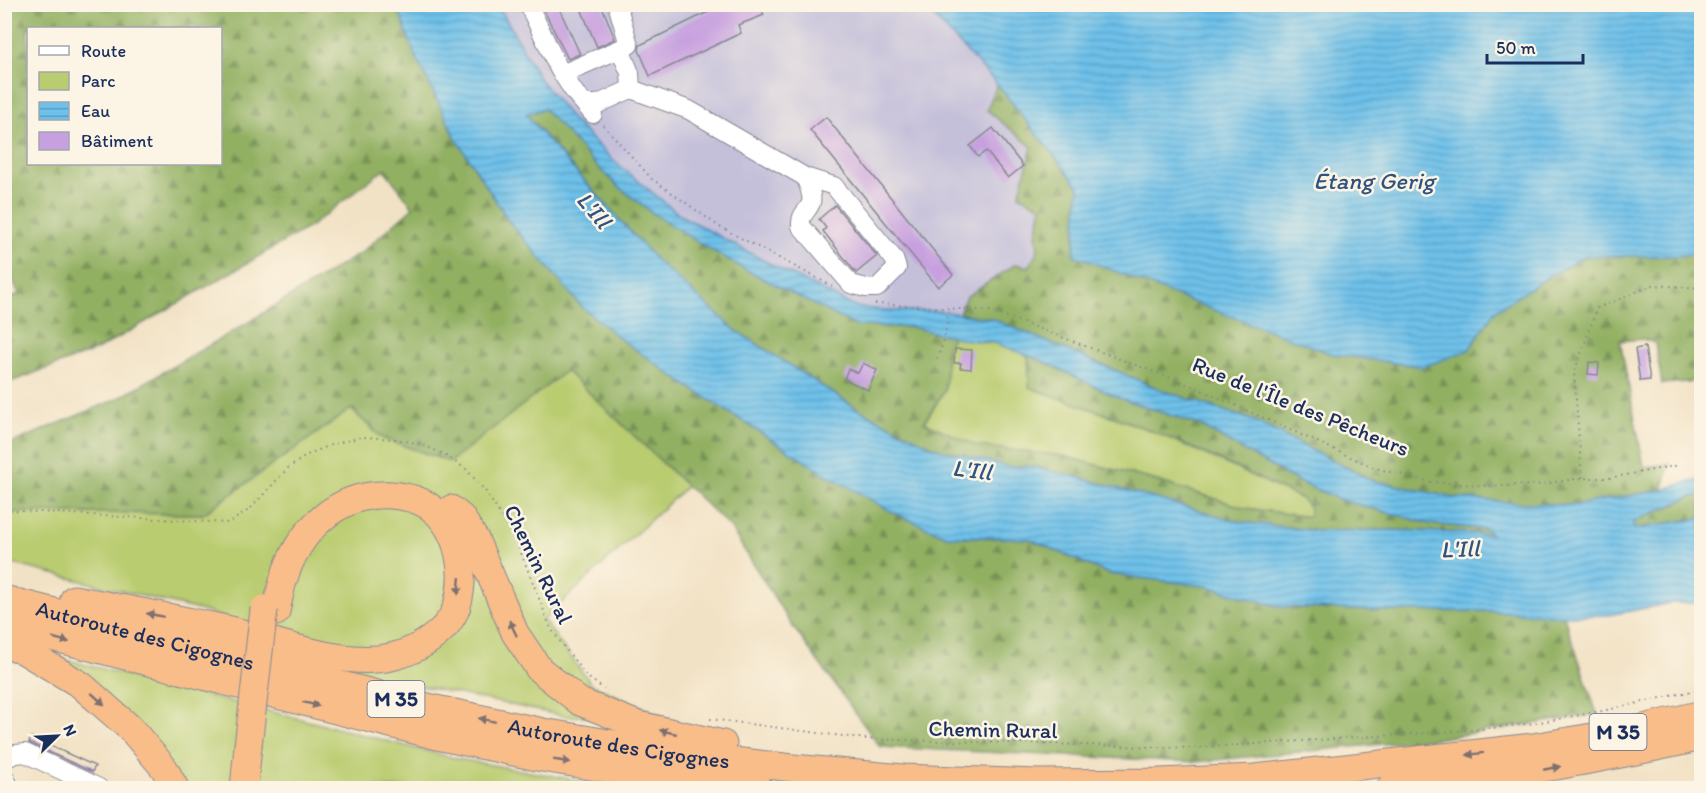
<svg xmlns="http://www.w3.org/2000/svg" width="1706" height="793" font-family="Itim,sans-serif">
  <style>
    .industrial { fill: #c5c0da }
    .green { fill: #b9cc6f; stroke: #6a7e66; stroke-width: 1.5 }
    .forest { fill: url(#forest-firs); stroke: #567060; stroke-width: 1.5; fill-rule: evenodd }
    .water { fill: url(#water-rules); stroke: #4478a4; stroke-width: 1.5; fill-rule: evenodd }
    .building { fill: #c7a1df }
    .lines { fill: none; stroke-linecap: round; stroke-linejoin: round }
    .minor-casing { stroke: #868892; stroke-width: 20 }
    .highway-casing { stroke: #868892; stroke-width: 29 }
    .path { stroke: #868892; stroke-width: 2; stroke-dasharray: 1.5 4.5; stroke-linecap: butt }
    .minor { stroke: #fff; stroke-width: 18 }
    .highway { stroke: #f8bd89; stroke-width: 27 }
    .highway-bridge-casing { stroke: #868892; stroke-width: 29; stroke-linecap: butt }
    .highway-bridge { stroke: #f8bd89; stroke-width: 27 }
    .oneway { fill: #7e6f71 }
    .labels { text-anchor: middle; stroke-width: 5; stroke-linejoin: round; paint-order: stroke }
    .shield { fill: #fcf5e5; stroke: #5e6a86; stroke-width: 1.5 }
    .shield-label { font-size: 21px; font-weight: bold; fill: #1b2f5e }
    .street-label { font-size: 22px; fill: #1b2f5e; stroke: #fcf5e5 }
    .water-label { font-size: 24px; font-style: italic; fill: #305481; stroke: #fcf5e5 }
  </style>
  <defs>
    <pattern id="forest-firs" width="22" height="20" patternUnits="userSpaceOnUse" patternTransform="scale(1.5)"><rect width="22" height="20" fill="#92b062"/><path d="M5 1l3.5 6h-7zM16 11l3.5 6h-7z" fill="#769054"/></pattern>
    <pattern id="water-rules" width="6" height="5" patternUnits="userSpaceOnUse" patternTransform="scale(1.5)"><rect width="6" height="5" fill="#6ec1ea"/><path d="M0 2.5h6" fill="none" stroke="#5a9dc1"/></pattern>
  </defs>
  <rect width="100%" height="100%" fill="#fcf5e5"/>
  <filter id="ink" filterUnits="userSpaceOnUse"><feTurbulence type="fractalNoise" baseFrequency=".0167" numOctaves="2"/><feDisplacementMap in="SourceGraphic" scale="12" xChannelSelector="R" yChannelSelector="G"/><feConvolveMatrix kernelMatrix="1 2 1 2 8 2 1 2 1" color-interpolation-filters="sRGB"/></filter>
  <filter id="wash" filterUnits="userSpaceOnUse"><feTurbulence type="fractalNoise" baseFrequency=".008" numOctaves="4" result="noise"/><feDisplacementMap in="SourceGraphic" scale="24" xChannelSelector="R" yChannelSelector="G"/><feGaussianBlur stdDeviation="1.35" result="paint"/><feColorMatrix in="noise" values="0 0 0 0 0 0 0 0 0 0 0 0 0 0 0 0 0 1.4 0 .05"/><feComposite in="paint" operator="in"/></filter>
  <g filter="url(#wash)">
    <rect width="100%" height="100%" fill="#f2e2c5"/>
    <path class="industrial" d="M 498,5 L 923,5 L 997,84 L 988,110 L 1032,147 L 1019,195 L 1043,207 L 1036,234 L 1038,249 L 1029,267 L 966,297 L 959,313 L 895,311 L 855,307 L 772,265 L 680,215 L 616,163 L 572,119 L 541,81 Z"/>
    <path class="green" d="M 953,335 L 963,339 L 995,343 L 1028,355 L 1030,387 L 1158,433 L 1302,499 L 1311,508 L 1309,517 L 1246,508 L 1153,480 L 1063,456 L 977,447 L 924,423 L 945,390 L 947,347 Z
      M 566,370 L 687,486 L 543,620 L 591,684 L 669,719 L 564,716 L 359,673 L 211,613 L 5,562 L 5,512 L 203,514 L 351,409 L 382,438 L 450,462 Z
      M 51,656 L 458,759 L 620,788 L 181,788 Z"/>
    <path class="forest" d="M 5,5 L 397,5 L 414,53 L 457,140 L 510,223 L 582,307 L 622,340 L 683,383 L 822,472 L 947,536 L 1030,539 L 1109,574 L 1205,586 L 1281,607 L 1388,611 L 1490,611 L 1564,616 L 1597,714 L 1434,739 L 1195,762 L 880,747 L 791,624 L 730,527 L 566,371 L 450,462 L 382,438 L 351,409 L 203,514 L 5,512 L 5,446 L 119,398 L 239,328 L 361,253 L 413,207 L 384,169 L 311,226 L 97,350 L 5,384 L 5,300 L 19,294 L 4,261 ZM 28,28 L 220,28 L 220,164 L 28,164 Z
      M 997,84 L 1079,187 L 1074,254 L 1469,350 L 1494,311 L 1548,277 L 1586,256 L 1677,256 L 1701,253 L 1701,381 L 1662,384 L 1655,343 L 1643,339 L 1620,341 L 1644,467 L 1670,464 L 1662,490 L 1576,505 L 1519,503 L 1455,498 L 1371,480 L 1255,421 L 1164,391 L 993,319 L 959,313 L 966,297 L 1016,264 L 1029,267 L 1038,249 L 1036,234 L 1042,207 L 1019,195 L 1032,147 L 987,110 Z
      M 544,109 L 599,168 L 619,187 L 655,215 L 706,247 L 856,326 L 911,327 L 953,335 L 947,347 L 945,390 L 924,422 L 977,446 L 1063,456 L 1153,480 L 1246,508 L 1309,517 L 1310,508 L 1302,499 C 1255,477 1208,453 1159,434 C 1117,416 1072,404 1029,387 L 1028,355 L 1045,362 L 1117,397 L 1199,425 L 1299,482 L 1341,500 L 1430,524 L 1484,529 L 1492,534 L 1392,530 L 1319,531 L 1240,522 L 1073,476 L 1029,466 L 1009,467 L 935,448 L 856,408 L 735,330 L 656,260 L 550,142 L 526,114 Z
      M 1701,495 L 1701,518 L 1633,529 L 1633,521 L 1688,498 Z"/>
    <path class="water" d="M 397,5 L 498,5 L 541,81 L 572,119 L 616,163 L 680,215 L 772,265 L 855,307 L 895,311 L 939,311 L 993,319 L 1164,391 L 1255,421 L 1371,480 L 1455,498 L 1519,503 L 1576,505 L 1662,490 L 1701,478 L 1701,495 L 1688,498 L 1633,522 L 1634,529 L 1701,518 L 1701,603 L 1672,603 L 1609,615 L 1564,616 L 1490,611 L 1388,611 L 1281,607 L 1205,586 L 1109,574 L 1030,539 L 947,536 L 896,514 L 822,472 L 683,383 L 622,340 L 582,307 L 510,223 L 457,140 L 414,53 ZM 544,109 L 599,168 L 619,187 L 655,215 L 706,247 L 748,271 L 856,326 L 911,327 L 963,339 L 995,343 L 1045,362 L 1117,397 L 1199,425 L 1299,482 L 1341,500 L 1430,524 L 1484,529 L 1491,534 L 1392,530 L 1319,531 L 1240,522 L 1073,476 L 1029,466 L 1009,467 L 935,448 L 856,408 L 735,330 L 656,260 L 550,143 L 526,114 Z
      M 923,5 L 1701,5 L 1701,253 L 1677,256 L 1586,256 L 1548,277 L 1495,311 L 1469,350 L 1423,367 L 1332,354 L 1179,297 L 1074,255 L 1079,187 L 997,84 Z"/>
    <g id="blocks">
      <path class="building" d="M 541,4 L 557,4 L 580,54 L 568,59 Z
        M 579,4 L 601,4 L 615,39 L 597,47 Z
        M 705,4 L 759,4 L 764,15 L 738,25 L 741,33 L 650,76 L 639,50 L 640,45 L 708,12 Z
        M 826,117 L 953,275 L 938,287 L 810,130 Z
        M 993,128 L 1023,166 L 1008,178 L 986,151 L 978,157 L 970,146 Z
        M 835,205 L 877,256 L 856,273 L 823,231 L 826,228 L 819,219 Z
        M 1645,347 L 1650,380 L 1640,381 L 1635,349 Z
        M 955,349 L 972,350 L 971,369 L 960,368 L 961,363 L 954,363 Z
        M 1589,362 L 1599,363 L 1598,375 L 1588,374 Z
        M 863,363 L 877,370 L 868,390 L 844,379 L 848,369 L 858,373 Z
        M 31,737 L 95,766 L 92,772 L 29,743 Z"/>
    </g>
  </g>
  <g filter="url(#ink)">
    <use href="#blocks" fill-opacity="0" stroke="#868892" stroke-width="1.5"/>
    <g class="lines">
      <g class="minor-casing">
        <path id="minor" d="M 528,4 L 559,69 L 575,93 L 593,114
          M 620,49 L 630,73 L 631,89
          M 562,74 L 629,45 L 617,4
          M 585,104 L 598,104 L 631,89 L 689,110 L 805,177 C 808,185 813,194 811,203 C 807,213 800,213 801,226 L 851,284 L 866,288 L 877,288 L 897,268 L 894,259 L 834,186 L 805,177
          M 4,759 L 16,754 L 25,753 L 99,788
          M 4,776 L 10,788"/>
      </g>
      <g class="highway-casing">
        <g id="highway">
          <path d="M 451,509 L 461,517 L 475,539 L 515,633 L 539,669 L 580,702 L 638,725 L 723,744"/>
          <path id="s1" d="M 4,599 L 436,709 L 543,732 L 674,754 L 793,768 L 903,778 L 1039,783 L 1159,782 L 1254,778 L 1533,747 L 1639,729 L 1702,714"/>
          <path d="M 74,599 C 125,609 176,618 226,629 C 277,640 339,668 391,657 C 417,651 448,633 457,606 C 467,572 459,529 430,507 C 419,499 404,496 391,495 C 337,492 298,531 283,581 C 280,591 278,602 276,612"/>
          <path d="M 4,625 L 437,736 L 542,758 L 676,780 L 758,788"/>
          <path d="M 4,644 L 21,649 L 81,685 L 131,729 L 164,768 L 175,788"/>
          <path d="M 244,788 L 248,746"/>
          <path d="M 1390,788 C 1495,779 1599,760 1702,737"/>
        </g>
      </g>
      <path class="path" d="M 603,125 L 652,179 L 720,227 L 832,286
        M 875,304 L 992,311 L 1197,388 L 1375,468 L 1431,482 L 1492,486 L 1536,485 L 1582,478 L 1609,478 L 1680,465
        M 937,359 L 944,340 L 949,309
        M 1582,478 L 1574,373 L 1597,308 L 1653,285 L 1702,288
        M 4,510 L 229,523 L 250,509 L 288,468 L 309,454 L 333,444 L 363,437 L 395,439 L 421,444 L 443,454 L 466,469 L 486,492 L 516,540 L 551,629 L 586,676 L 604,689
        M 710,719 L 866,739 L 1192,748 L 1473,730 L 1535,723 L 1602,711 L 1702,689"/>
      <use href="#minor" class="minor"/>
      <use href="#highway" class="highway"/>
      <g class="highway-bridge-casing">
        <path id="highway-bridge" d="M 248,746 L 264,609"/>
      </g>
      <use href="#highway-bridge" class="highway-bridge"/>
    </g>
    <defs><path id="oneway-solid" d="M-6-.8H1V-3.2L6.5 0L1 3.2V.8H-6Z" transform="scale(1.5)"/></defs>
    <g class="oneway">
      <use href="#oneway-solid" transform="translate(459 586) rotate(96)"/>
      <use href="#oneway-solid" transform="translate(155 615) rotate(-169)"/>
      <use href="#oneway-solid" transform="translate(513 628) rotate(-115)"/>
      <use href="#oneway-solid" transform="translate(61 640) rotate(15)"/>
      <use href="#oneway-solid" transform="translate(98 699) rotate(42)"/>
      <use href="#oneway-solid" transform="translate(311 704) rotate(14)"/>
      <use href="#oneway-solid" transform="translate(487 720) rotate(-168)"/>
      <use href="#oneway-solid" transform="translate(668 732) rotate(-167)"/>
      <use href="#oneway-solid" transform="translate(1475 754) rotate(173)"/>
      <use href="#oneway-solid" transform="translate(562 761) rotate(9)"/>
      <use href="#oneway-solid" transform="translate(1552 768) rotate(-11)"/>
    </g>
  </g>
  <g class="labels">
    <g class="shield">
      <rect x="367.5" y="681" width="57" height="36" rx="4.5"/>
      <rect x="1589.5" y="714" width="57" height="36" rx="4.5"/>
    </g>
    <g class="shield-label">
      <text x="396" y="706">M 35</text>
      <text x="1618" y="739">M 35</text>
    </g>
    <g class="street-label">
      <text transform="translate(1301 406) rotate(22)" y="8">Rue de l'Île des Pêcheurs</text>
      <text transform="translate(539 564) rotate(64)" y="8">Chemin Rural</text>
      <text dy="8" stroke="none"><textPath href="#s1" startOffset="146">Autoroute des Cigognes</textPath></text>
      <text transform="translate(993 729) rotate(1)" y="8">Chemin Rural</text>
      <text dy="8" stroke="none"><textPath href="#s1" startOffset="632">Autoroute des Cigognes</textPath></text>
    </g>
    <g class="water-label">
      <text x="1374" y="189">Étang Gerig</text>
      <text transform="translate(594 210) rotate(50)" y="8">L'Ill</text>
      <text transform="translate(972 470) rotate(7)" y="8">L'Ill</text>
      <text transform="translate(1460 549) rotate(-2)" y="8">L'Ill</text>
    </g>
  </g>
  <rect width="1706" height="793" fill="none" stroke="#fcf5e5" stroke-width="24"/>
  <rect x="27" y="27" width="195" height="138" fill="#fcf5e5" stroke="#a2a6af" stroke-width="1.5"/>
  <rect x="39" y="46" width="30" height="9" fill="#ffffff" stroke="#a2a6af" stroke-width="1.5"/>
  <text x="81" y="57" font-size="18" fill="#1b2f5e">Route</text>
  <rect x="39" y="72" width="30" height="18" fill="#b9cc6f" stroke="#a2a6af" stroke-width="1.5"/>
  <text x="81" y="87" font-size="18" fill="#1b2f5e">Parc</text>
  <rect x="39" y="102" width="30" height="18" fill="url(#water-rules)" stroke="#a2a6af" stroke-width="1.5"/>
  <text x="81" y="117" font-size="18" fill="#1b2f5e">Eau</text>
  <rect x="39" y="132" width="30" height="18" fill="#c7a1df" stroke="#a2a6af" stroke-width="1.5"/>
  <text x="81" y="147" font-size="18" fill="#1b2f5e">Bâtiment</text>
  <g transform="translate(57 736) rotate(66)" stroke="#fcf5e5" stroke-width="4.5" paint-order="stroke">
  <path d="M0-4.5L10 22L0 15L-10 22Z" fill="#1b2f5e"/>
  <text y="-9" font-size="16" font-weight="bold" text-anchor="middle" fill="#1b2f5e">N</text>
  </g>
  <path d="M1487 54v9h96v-9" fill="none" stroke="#1b2f5e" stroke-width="3"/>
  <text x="1496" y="54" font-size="18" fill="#1b2f5e" stroke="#fcf5e5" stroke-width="4.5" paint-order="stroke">50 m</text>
</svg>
